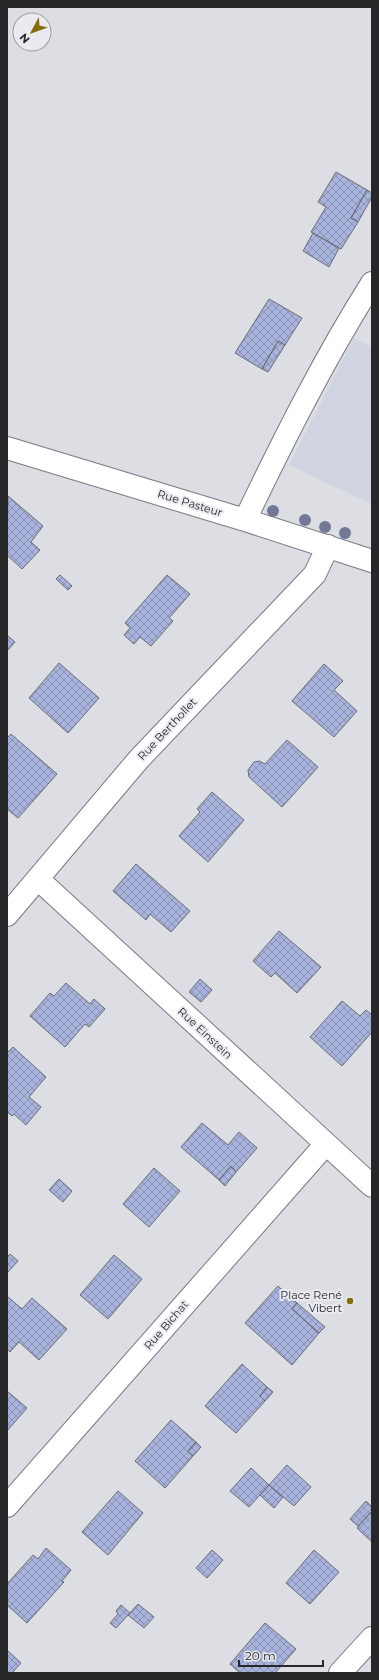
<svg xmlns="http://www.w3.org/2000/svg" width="379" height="1680" font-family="Montserrat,sans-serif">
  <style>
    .built { fill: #d0d3e0 }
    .building { fill: url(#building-cross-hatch); stroke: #6a6b71 }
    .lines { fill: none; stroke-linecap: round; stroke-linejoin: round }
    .street-casing { stroke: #787a7f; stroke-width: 24 }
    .street { stroke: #fff; stroke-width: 22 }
    .tree { fill: #737896 }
    .poi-dot { fill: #856d09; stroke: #e9ebf1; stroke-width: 1.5 }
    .labels { text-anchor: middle; stroke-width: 4; stroke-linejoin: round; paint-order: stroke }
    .street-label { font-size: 11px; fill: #27272a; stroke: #e9ebf1 }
    .poi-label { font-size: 11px; fill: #27272a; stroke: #e9ebf1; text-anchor: end }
  </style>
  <defs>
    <pattern id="building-cross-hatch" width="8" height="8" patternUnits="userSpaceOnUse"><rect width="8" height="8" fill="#a9b4de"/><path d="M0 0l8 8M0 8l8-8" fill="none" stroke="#8a92b4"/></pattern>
  </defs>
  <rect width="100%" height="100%" fill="#dcdee4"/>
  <path class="built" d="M 354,338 L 372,348 L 372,504 L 289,465 Z"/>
  <path class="building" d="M 336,172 L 367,190 L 351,218 L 358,222 L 341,249 L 311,232 L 326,207 L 318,202 Z
    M 367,190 L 372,193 L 372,197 L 358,222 L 351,218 Z
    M 313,233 L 339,248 L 329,267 L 303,251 Z
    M 269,299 L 302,318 L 285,345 L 278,341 L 262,369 L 235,353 Z
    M 278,341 L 285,345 L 268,372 L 262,369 Z
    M 8,496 L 43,526 L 31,542 L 40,550 L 22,569 L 7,555 Z
    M 60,575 L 72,586 L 68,590 L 56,579 Z
    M 167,575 L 190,594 L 169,618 L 173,621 L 151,646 L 140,637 L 134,644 L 124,635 L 130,628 L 125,623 Z
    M 8,636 L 15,642 L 7,651 L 7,637 Z
    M 59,663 L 99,698 L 68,733 L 29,698 Z
    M 324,664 L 343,681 L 334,690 L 357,711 L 334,737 L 292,701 Z
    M 11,734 L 57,774 L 18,818 L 7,809 L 7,738 Z
    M 287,740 L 318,767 L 282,807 L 249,777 L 248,770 L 254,762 L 259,761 L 265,764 Z
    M 212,792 L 244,820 L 208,862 L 179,836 L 200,812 L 197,809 Z
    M 136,864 L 190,911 L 171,932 L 150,914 L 146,920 L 113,891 Z
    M 279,931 L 321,967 L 297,993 L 275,973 L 271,977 L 253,961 Z
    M 200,979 L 212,990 L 201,1002 L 189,992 Z
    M 66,983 L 90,1004 L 94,999 L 105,1009 L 89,1027 L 85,1024 L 65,1047 L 30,1016 L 50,993 L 54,996 Z
    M 342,1001 L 360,1016 L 366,1010 L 372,1015 L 372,1032 L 342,1066 L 310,1037 Z
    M 13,1047 L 46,1077 L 29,1097 L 41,1107 L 26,1125 L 14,1114 L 12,1116 L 7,1112 L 7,1053 Z
    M 202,1123 L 228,1145 L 239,1132 L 257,1148 L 236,1172 L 231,1166 L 219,1180 L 181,1147 Z
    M 231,1166 L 236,1172 L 225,1186 L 219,1180 Z
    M 154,1168 L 180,1191 L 149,1227 L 123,1204 Z
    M 59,1179 L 72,1191 L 63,1202 L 49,1190 Z
    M 10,1254 L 18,1261 L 7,1273 L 7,1257 Z
    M 114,1255 L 142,1279 L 108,1319 L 80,1295 Z
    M 278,1286 L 297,1303 L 292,1309 L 319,1333 L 292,1365 L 245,1323 Z
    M 7,1296 L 22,1309 L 32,1298 L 67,1329 L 39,1360 L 19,1342 L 10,1352 L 7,1349 Z
    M 297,1303 L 325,1327 L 319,1333 L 292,1309 Z
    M 242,1364 L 267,1387 L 260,1396 L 265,1401 L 236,1433 L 205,1406 Z
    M 267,1387 L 273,1392 L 265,1401 L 260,1396 Z
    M 7,1391 L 27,1408 L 7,1431 Z
    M 171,1420 L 196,1442 L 188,1451 L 193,1456 L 165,1488 L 135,1461 Z
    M 196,1442 L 201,1447 L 193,1456 L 188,1451 Z
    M 287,1465 L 311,1487 L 294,1506 L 269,1485 Z
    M 251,1468 L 269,1485 L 249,1507 L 230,1491 Z
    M 269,1485 L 283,1497 L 274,1508 L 260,1495 Z
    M 118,1491 L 143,1513 L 108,1555 L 82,1532 Z
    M 366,1501 L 372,1507 L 372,1511 L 358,1526 L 350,1519 Z
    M 372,1511 L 372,1542 L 357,1528 Z
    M 46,1548 L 71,1570 L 62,1581 L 64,1582 L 27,1623 L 7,1605 L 7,1584 L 33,1555 L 38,1559 Z
    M 212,1550 L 223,1560 L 207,1578 L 196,1568 Z
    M 314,1550 L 339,1572 L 310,1604 L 286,1583 Z
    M 138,1604 L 154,1617 L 144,1628 L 128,1615 Z
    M 121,1605 L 130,1613 L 116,1628 L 110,1623 L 118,1614 L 116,1611 Z
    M 265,1623 L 296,1649 L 275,1673 L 240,1673 L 230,1664 Z
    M 7,1650 L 21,1663 L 12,1673 L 7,1673 Z"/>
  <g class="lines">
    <g class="street-casing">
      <path id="street" d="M 7,448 L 245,520 L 372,561
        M 245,520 C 284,439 324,359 372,283
        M 38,879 L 372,1186
        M 7,915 L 139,759 L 315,574 L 328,546
        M 7,1506 L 325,1145
        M 340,1673 L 372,1638"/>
    </g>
    <use href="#street" class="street"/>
  </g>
  <g class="tree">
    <circle cx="273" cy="511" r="6"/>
    <circle cx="305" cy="520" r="6"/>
    <circle cx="325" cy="527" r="6"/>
    <circle cx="345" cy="533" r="6"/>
  </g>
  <circle class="poi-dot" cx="350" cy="1301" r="4"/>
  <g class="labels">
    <g class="street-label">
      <text transform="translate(190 503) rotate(17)" y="4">Rue Pasteur</text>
      <text transform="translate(167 729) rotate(-47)" y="4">Rue Berthollet</text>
      <text transform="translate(205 1033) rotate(43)" y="4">Rue Einstein</text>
      <text transform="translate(166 1325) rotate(-49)" y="4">Rue Bichat</text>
    </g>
    <g class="poi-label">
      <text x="342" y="1299">Place René<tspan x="342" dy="13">Vibert</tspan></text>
    </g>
  </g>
  <rect width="379" height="1680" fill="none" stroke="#27272a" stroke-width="16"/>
  <g transform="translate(32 32) rotate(229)"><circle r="19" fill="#e9ebf1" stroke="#9b9da1"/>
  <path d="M0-3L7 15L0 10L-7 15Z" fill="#856d09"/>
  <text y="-6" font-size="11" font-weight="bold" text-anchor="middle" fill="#27272a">N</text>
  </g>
  <path d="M239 1660v6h84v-6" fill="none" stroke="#27272a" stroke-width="2"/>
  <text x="245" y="1660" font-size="12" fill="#27272a" stroke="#e9ebf1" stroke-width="3" paint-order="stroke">20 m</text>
</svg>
